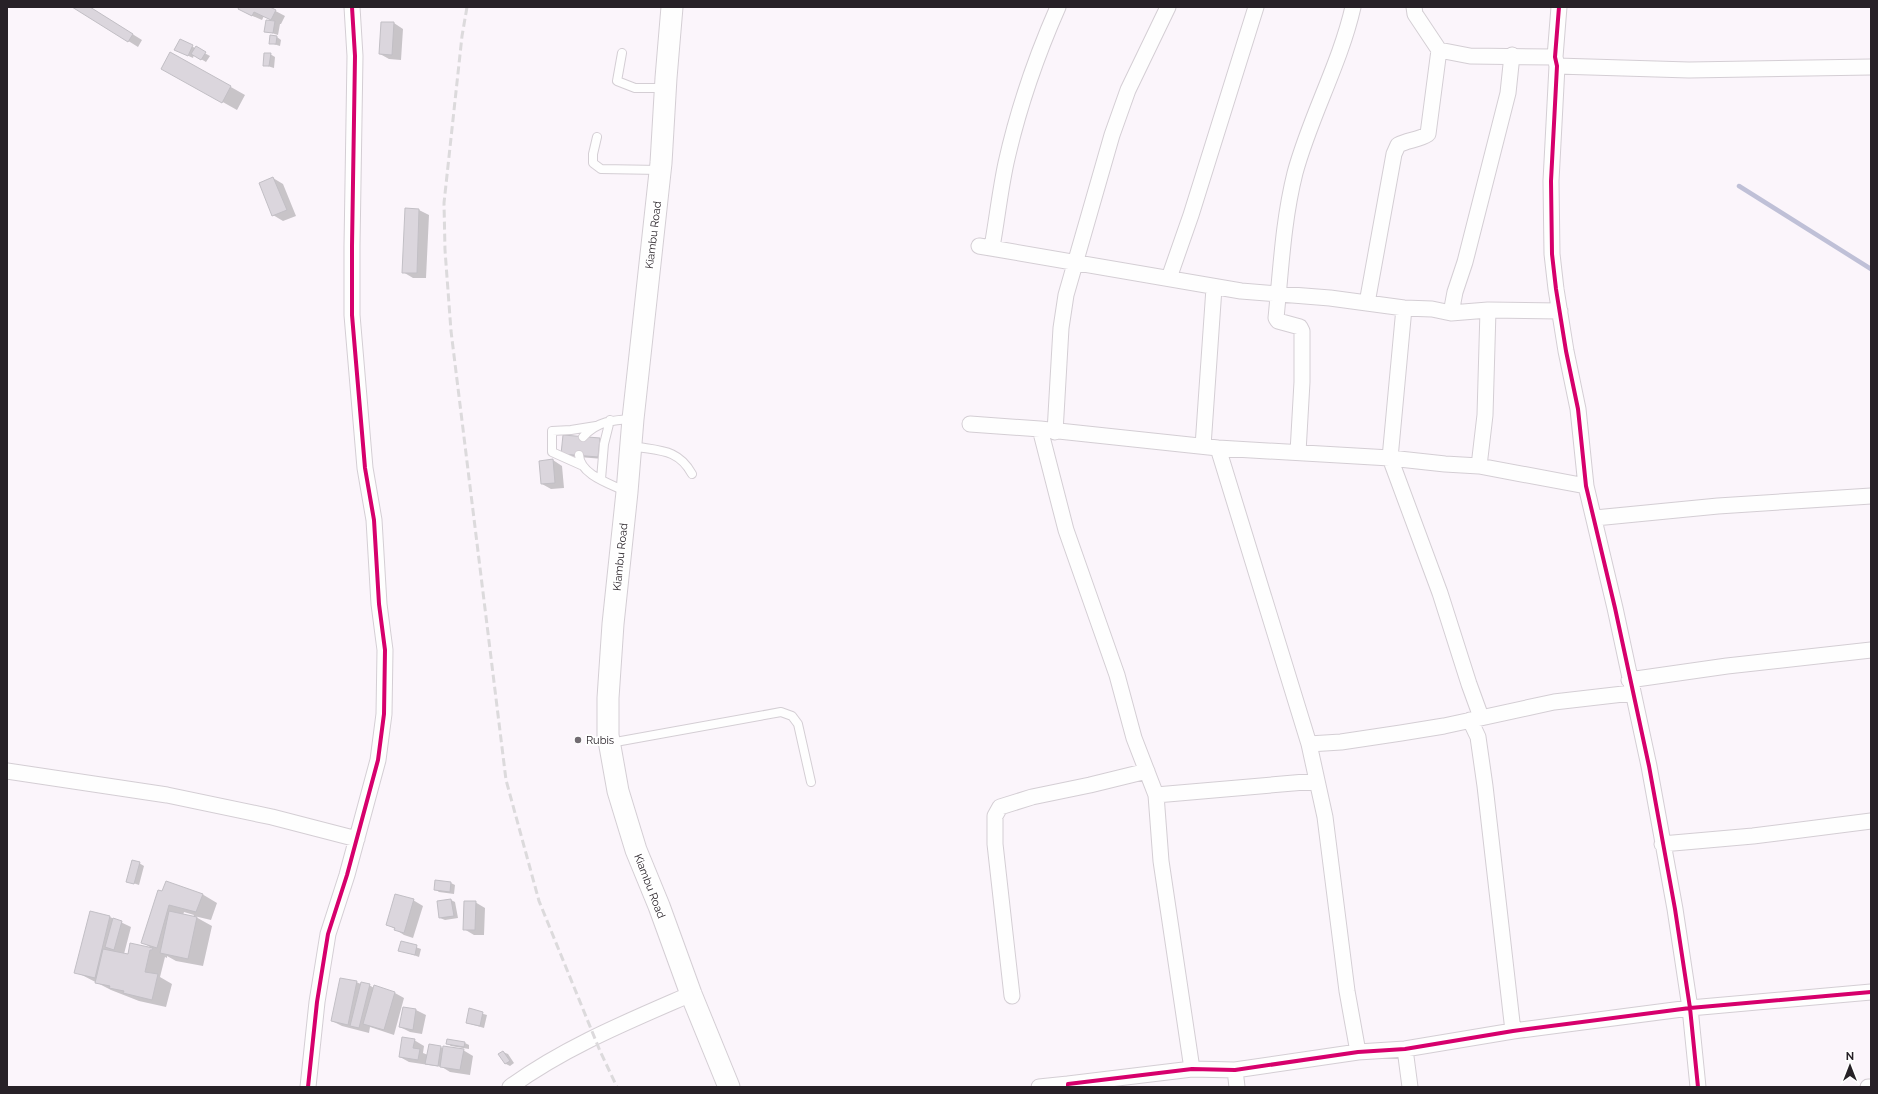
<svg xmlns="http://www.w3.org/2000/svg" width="1878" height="1094" font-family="Raleway,sans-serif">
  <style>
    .shadow { fill: #0003; fill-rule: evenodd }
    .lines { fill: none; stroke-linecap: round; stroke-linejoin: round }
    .stream { stroke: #bfc0d7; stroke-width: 4.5 }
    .building { fill: #dbd6dd; stroke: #c2bfc5 }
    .lane-casing { stroke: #d4ced4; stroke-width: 10 }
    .street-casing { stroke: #d4ced4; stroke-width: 17 }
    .secondary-casing { stroke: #d4ced4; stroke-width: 23 }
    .lane { stroke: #fefefe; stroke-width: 8 }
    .street { stroke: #fefefe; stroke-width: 15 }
    .secondary { stroke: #fefefe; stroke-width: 21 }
    .rail { stroke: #dcdadc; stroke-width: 3; stroke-dasharray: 8 4; stroke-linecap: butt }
    .cycleway-casing { stroke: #fff; stroke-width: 6 }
    .cycleway { stroke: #d6006c; stroke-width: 4 }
    .poi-dot { fill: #716b71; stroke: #fff; stroke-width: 1.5 }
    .labels { text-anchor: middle; stroke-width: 3.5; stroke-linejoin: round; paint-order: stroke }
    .street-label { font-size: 11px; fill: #272127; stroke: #fff }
    .poi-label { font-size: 11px; fill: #272127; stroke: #fff; text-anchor: start }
  </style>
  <rect width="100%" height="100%" fill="#fbf5fb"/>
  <path class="shadow" d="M 74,7 L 89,7 L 142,40 L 138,47 Z
    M 239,7 L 268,7 L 285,16 L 281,24 L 280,24 L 278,35 L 265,31 L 267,21 L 275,22 L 264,16 L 262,20 L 248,14 Z
    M 394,23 L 403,29 L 401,60 L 389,59 L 380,54 Z
    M 277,37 L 281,40 L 280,46 L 270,43 Z
    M 180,40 L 210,56 L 206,62 L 194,55 L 193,58 L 180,52 Z
    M 171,53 L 245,95 L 237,110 L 162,68 Z
    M 270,54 L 275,57 L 274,68 L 264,65 Z
    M 273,178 L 283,184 L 296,216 L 283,221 L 273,215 Z
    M 406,209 L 419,210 L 429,215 L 426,278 L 413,278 L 403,272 Z
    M 600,439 L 604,442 L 603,459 L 567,456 L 563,453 Z
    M 553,460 L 562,466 L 564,488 L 551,489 L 542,484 Z
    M 139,863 L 144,866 L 139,885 L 127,881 Z
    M 451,883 L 455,885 L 454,894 L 439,892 L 435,889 Z
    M 159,891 L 202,894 L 217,903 L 211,920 L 194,916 L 212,926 L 203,966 L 176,961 L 167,956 L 167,958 L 165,957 L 160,977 L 172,984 L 166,1007 L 139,1001 L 111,990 L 76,972 L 91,913 L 110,917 L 131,927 L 124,954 L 128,955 L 131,944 L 153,949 L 142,942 ZM 184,912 L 194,915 L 193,917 L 183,915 Z
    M 413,900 L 423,906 L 413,938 L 404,935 L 387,924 Z
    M 451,900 L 455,902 L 458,918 L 445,920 L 440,918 Z
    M 475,902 L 485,908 L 484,935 L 474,935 L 464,929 Z
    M 402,942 L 421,949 L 419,957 L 399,950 Z
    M 356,982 L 361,984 L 369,985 L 374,988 L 395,993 L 404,998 L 394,1035 L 370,1027 L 369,1033 L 342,1026 L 332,1021 Z
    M 404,1008 L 416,1010 L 426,1015 L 422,1034 L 410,1032 L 400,1027 Z
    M 470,1010 L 487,1015 L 484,1028 L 467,1023 Z
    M 414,1040 L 424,1046 L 423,1053 L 428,1055 L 441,1047 L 444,1049 L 463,1050 L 473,1056 L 470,1075 L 450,1072 L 442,1067 L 409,1062 L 400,1057 Z
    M 447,1043 L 465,1043 L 469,1045 L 469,1049 L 451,1046 Z
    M 503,1052 L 508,1054 L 514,1063 L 510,1066 L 506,1064 L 499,1054 Z"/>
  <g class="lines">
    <path class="stream" d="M 1739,186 L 1871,269"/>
  </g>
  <path class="building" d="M 72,7 L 90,7 L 133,34 L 128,42 Z
    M 239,7 L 270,7 L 276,10 L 271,20 L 254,12 L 252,16 L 238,9 Z
    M 266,20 L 275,21 L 273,33 L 264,32 Z
    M 381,22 L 394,22 L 392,55 L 379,54 Z
    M 270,35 L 277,36 L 276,44 L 269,44 Z
    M 180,39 L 193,45 L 188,56 L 174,50 Z
    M 196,46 L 206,52 L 201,60 L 191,54 Z
    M 170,52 L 231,86 L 222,103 L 161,69 Z
    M 264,53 L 271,53 L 269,66 L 263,66 Z
    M 273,177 L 287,210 L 272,216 L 259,183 Z
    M 405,208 L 419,209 L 417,273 L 402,273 Z
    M 563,435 L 600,438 L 598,457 L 561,454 Z
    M 553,459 L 555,483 L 541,484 L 539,461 Z
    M 132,860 L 140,862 L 134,884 L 126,882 Z
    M 435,880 L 451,882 L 450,892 L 434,890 Z
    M 166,881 L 203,894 L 196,912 L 169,905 L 157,948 L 141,943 L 158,890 L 162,891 Z
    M 395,894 L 414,899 L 404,933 L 394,930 L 395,928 L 386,925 Z
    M 451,899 L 454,916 L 439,918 L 437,901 Z
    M 464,901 L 476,901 L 475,930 L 463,930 Z
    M 90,911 L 110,916 L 95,978 L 74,973 Z
    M 169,911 L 197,917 L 188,959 L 160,953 Z
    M 113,918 L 122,921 L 114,950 L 105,947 Z
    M 401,941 L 417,945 L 415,955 L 398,951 Z
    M 130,943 L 153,948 L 152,950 L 150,950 L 145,972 L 158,974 L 152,1000 L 123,993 L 124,991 L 109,988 L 110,986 L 95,983 L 103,949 L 128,954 Z
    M 340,978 L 357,981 L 348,1025 L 331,1021 Z
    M 361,982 L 370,984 L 359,1028 L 350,1026 Z
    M 374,985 L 395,992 L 384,1030 L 363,1024 Z
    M 403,1007 L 416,1009 L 413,1030 L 399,1027 Z
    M 469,1008 L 483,1012 L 480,1026 L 466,1023 Z
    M 402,1037 L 415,1039 L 413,1048 L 420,1049 L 418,1060 L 399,1057 Z
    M 447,1039 L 465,1042 L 464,1047 L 446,1044 Z
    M 429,1044 L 441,1046 L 438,1066 L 425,1064 Z
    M 443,1046 L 464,1049 L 460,1070 L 440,1067 Z
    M 503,1051 L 510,1061 L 505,1064 L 498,1054 Z"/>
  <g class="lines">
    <g class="lane-casing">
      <path id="lane" d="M 622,53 L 617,81 L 635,88 L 664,88
        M 597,137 L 593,154 L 593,163 L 601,169 L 660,170
        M 583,437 C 597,421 613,420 633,419
        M 632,446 C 658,451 678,448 692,474
        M 579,455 C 580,475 611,484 627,492
        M 581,465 L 552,452 L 552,431 L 571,430 L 596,426
        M 601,479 L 604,444 L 610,420
        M 610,743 L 781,712 L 792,716 L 798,724 L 811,782"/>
    </g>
    <g class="street-casing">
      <path id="street" d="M 1559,7 L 1555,57 L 1557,66 L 1551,181 L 1552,254 L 1556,289 L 1566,351 L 1578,409 L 1586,486 L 1615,608 L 1649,766 L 1675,909 L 1690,1008 L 1698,1087
        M 1439,50 L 1470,56 L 1555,57
        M 1557,66 L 1689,70 L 1871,67
        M 979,246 L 1241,291 L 1330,298 L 1404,308 L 1432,309 L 1451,313 L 1488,310 L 1485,415 L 1479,466
        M 992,247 C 997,219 1000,191 1006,163 C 1018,109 1036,57 1058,7
        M 1169,278 L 1191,215 L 1256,7
        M 1367,303 L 1394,154 L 1398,145 C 1408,140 1419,140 1428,134 L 1439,50 L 1415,14 L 1414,7
        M 1404,308 L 1390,458 L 1440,593 L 1469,684 L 1481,717
        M 1488,310 L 1560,311
        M 1451,313 L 1455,292 L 1465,262 L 1508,93 L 1512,55
        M 970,424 L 1040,429 L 1218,448 L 1390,458 L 1445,464 L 1479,466 L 1586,486
        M 1040,429 L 1066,530 L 1117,675 L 1134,738 L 1156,795 L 1161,861 L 1192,1069
        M 1055,432 L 1061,328 L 1066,295 L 1112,135 L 1128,90 L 1168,7
        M 1203,446 L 1214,288
        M 1218,448 L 1309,744 L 1325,817 L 1347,991 L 1358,1052
        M 1298,452 L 1302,382 L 1302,331 L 1300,327 L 1278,321 L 1276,318 C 1281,269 1283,221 1295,173 C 1310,117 1340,64 1353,7
        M 1595,518 L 1718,506 L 1871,496
        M 1629,680 L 1727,666 L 1871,650
        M 1470,720 L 1478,737 L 1485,786 L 1513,1031
        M 1309,744 L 1341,742 L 1401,733 L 1444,726 L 1554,702 L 1632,693
        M 7,771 L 167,795 L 272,817 L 357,839
        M 1156,795 L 1317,781
        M 1662,844 L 1753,836 L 1871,821
        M 1012,996 L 995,844 L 995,816 L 1000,807 L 1032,797 L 1090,785 L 1147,771
        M 1405,1049 L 1410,1087
        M 1235,1070 L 1237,1087
        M 308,1087 L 317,1002 L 328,934 L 347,875 L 378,760 L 384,714 L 385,650 L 379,604 L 374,520 L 365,468 L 352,315 L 352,246 L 355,56 L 352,7
        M 510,1087 C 565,1047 629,1021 691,994
        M 1039,1087 L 1068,1084
        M 1068,1087 L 1068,1084 L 1192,1069 L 1235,1070 L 1358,1052 L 1405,1049 L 1513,1031 L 1690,1008 L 1871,992
        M 1868,1087 L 1871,1087"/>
    </g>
    <g class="secondary-casing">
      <path id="secondary" d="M 672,7 L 666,78 L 661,163 L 633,419 L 627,492 L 613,624 L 608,698 L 608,735 L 618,791 L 636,850 L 659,906 L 691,994 L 729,1087"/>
    </g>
    <use href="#lane" class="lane"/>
    <use href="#street" class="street"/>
    <use href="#secondary" class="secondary"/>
    <path class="rail" d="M 467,7 L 462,36 L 444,203 L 445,250 L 451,331 L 506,780 L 539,901 L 600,1051 L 617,1087"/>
    <g class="cycleway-casing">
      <path id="cycleway" d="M 1559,7 L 1555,57 L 1557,66 L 1551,181 L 1552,254 L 1556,289 L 1566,351 L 1578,409 L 1586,486 L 1615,608 L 1649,766 L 1675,909 L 1690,1008 L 1698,1087
        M 308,1087 L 317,1002 L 328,934 L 347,875 L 378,760 L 384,714 L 385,650 L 379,604 L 374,520 L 365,468 L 352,315 L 352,246 L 355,56 L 352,7
        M 1068,1087 L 1068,1084 L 1192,1069 L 1235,1070 L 1358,1052 L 1405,1049 L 1513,1031 L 1690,1008 L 1871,992"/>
    </g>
    <use href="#cycleway" class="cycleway"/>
  </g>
  <circle class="poi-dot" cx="578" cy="740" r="4"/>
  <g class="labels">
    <g class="street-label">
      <text transform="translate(653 235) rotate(-83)" y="4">Kiambu Road</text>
      <text transform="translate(620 557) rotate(-84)" y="4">Kiambu Road</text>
      <text transform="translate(650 886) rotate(69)" y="4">Kiambu Road</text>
    </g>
    <g class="poi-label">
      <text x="586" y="744">Rubis</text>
    </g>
  </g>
  <rect width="1878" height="1094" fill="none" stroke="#272127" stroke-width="16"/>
  <g transform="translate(1850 1066)" stroke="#ffffff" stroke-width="3" paint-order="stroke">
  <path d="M0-3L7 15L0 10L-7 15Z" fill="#272127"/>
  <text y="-6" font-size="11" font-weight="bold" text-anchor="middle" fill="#272127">N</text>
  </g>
</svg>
